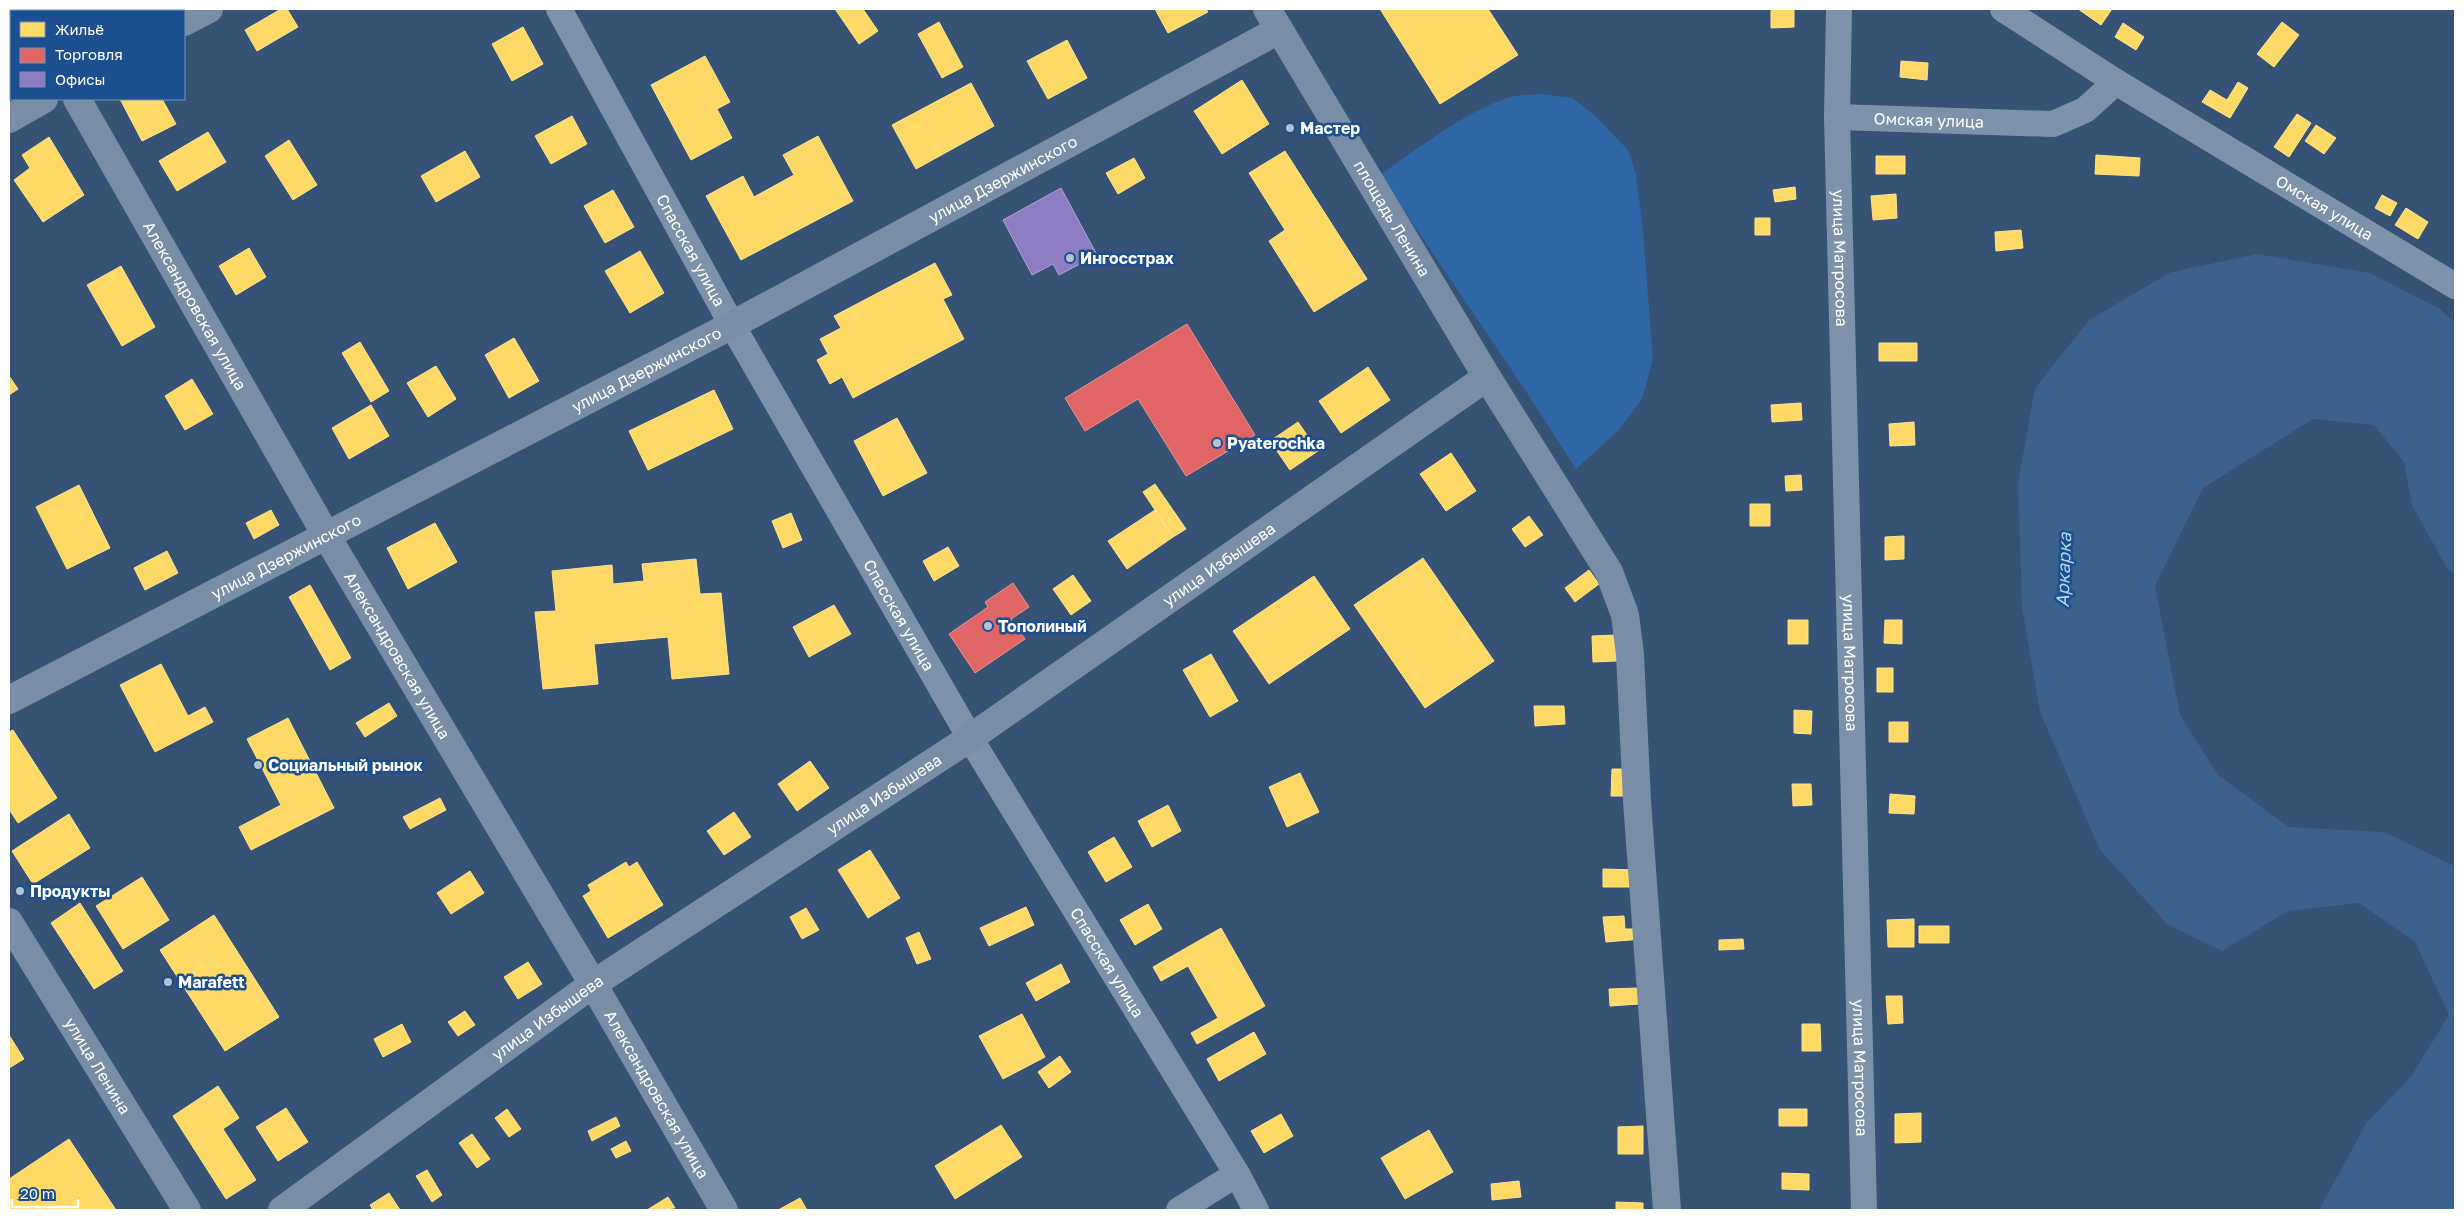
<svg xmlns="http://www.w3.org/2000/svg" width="2464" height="1219" font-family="'Golos Text',sans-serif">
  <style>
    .green { fill: #2f66a5 }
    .water { fill: #3b618d }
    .homes { fill: #ffd966; stroke: #ffe494 }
    .shops { fill: #e06666; stroke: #e99494 }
    .offices { fill: #8e7cc3; stroke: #b0a3d5 }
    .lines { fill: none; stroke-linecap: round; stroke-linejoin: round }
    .street { stroke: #7d92a8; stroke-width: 26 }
    .secondary { stroke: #798da4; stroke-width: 28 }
    .poi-dot { fill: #b9c2ce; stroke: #1b4f8f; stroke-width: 2 }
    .labels { text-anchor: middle; stroke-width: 5; stroke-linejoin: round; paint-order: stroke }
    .street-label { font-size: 16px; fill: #fff; stroke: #1b4f8f }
    .poi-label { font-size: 16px; font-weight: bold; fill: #fff; stroke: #1b4f8f; text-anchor: start }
    .water-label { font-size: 18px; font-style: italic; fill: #b5d3f5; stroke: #1b4f8f }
  </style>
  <rect width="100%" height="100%" fill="#365274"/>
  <path class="green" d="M 1542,94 L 1573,98 L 1595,116 L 1628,150 L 1636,174 L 1643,232 L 1653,359 L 1642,399 L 1619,430 L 1576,469 L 1525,390 L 1380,175 C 1415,150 1474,105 1515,96 C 1524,94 1534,95 1542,94 Z"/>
  <path class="water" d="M 2258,254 L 2370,273 L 2440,309 L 2455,323 L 2455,574 L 2448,570 L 2412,505 L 2404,462 L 2374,425 L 2313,419 L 2203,488 L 2155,586 L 2180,715 L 2218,775 L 2289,827 L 2384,832 L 2455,866 L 2455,1210 L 2319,1210 L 2367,1122 L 2410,1078 L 2449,1015 L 2415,942 L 2359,903 L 2288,911 L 2222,951 L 2167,924 L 2100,850 L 2040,712 L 2022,607 L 2018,483 L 2035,388 L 2089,320 L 2171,272 Z"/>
  <path class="homes" d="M 281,9 L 287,9 L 298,27 L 257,51 L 245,30 Z
    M 835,9 L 863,9 L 878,31 L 859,44 Z
    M 1155,9 L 1206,9 L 1208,12 L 1168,33 Z
    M 1380,9 L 1488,9 L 1518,55 L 1440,104 Z
    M 1771,9 L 1794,9 L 1794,27 L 1771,28 Z
    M 2078,9 L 2112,9 L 2101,25 Z
    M 939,22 L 963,67 L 942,78 L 918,34 Z
    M 2282,22 L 2299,35 L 2274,67 L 2257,54 Z
    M 2123,23 L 2144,37 L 2136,50 L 2115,37 Z
    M 523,27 L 543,64 L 512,81 L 492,44 Z
    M 1067,40 L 1087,78 L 1048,99 L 1027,61 Z
    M 705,56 L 730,102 L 717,109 L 732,138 L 691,160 L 651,85 Z
    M 1901,61 L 1928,63 L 1927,80 L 1900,77 Z
    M 1242,80 L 1269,124 L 1222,154 L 1194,111 Z
    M 2238,82 L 2248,88 L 2230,118 L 2202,102 L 2210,90 L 2227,100 Z
    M 971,83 L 994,126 L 916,169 L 892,125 Z
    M 120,99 L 162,99 L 176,124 L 142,141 Z
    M 2297,114 L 2311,123 L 2289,157 L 2274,147 Z
    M 572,116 L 587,144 L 551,164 L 535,136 Z
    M 2316,125 L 2336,138 L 2324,154 L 2305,141 Z
    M 208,132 L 226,162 L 177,191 L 159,161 Z
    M 818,136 L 853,201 L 741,260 L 706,196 L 743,176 L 754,197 L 794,175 L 783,155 Z
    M 49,137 L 84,195 L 43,222 L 14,180 L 30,168 L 22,155 Z
    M 289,140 L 317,185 L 293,200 L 265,156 Z
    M 465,151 L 480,177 L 436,202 L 421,176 Z
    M 1285,151 L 1367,279 L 1314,312 L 1269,241 L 1285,230 L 1249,173 Z
    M 2096,155 L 2140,158 L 2139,176 L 2095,174 Z
    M 1876,156 L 1905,156 L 1905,174 L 1876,174 Z
    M 1134,158 L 1145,178 L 1118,194 L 1106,173 Z
    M 1795,187 L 1796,199 L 1775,202 L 1773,190 Z
    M 613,190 L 634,227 L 605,243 L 584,206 Z
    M 1896,194 L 1897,218 L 1873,220 L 1871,196 Z
    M 2382,195 L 2397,203 L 2390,216 L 2375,208 Z
    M 2406,208 L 2428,222 L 2418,239 L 2395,225 Z
    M 1755,218 L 1770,218 L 1770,235 L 1755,235 Z
    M 2021,230 L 2023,248 L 1996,251 L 1995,232 Z
    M 249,248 L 266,277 L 236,295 L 219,266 Z
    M 640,251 L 664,293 L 630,313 L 605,271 Z
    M 935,263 L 952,295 L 943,299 L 964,339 L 853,398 L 842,377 L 830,384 L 817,360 L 828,354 L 820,339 L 841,328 L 834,316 Z
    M 121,266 L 155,327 L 122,346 L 87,285 Z
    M 514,338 L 539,381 L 509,398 L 485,355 Z
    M 360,342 L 389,391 L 371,402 L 342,353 Z
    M 1879,343 L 1917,343 L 1917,361 L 1879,361 Z
    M 436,366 L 456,399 L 428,417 L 407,383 Z
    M 1368,367 L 1390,400 L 1341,433 L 1319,401 Z
    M 9,376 L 18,389 L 9,395 Z
    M 192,379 L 213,414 L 185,430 L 165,396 Z
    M 714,390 L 733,429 L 648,470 L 629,431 Z
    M 1801,403 L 1802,420 L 1772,422 L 1771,405 Z
    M 371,405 L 389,436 L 349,459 L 332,428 Z
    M 897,418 L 927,473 L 883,496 L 854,441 Z
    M 1298,422 L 1318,451 L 1290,470 L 1270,441 Z
    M 1914,422 L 1915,445 L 1890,446 L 1889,424 Z
    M 1451,453 L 1476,491 L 1446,511 L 1420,474 Z
    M 1801,475 L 1802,490 L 1786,491 L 1785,476 Z
    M 1155,484 L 1186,529 L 1173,537 L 1143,492 Z
    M 79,485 L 110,548 L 67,569 L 36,507 Z
    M 1750,504 L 1770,504 L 1770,526 L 1750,526 Z
    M 271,510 L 279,525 L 254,539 L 246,523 Z
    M 1155,510 L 1173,537 L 1127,569 L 1108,541 Z
    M 791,513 L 802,540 L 783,548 L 772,521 Z
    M 1529,516 L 1543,535 L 1525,547 L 1512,529 Z
    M 435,523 L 457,562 L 408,589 L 387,548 Z
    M 1904,536 L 1904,559 L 1885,560 L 1885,537 Z
    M 948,547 L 959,566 L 934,581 L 923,561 Z
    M 167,551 L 178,573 L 145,590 L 134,568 Z
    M 1423,558 L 1494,661 L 1425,708 L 1354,605 Z
    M 696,559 L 700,594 L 721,593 L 729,674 L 672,679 L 668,637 L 594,644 L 598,684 L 543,689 L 535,612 L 556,611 L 552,571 L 612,565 L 613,584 L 644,581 L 642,564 Z
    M 1589,570 L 1599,584 L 1575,602 L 1565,588 Z
    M 1073,575 L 1091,601 L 1071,615 L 1053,589 Z
    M 1314,576 L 1350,629 L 1269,684 L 1233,631 Z
    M 310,585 L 351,658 L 330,670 L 289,597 Z
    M 834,605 L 851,634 L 809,657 L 793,627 Z
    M 1788,620 L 1808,620 L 1808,644 L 1788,644 Z
    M 1885,620 L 1902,620 L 1902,644 L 1884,643 Z
    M 1616,635 L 1617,661 L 1593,662 L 1592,636 Z
    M 1211,654 L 1238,701 L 1210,717 L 1183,670 Z
    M 161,664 L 188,716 L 205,707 L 213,722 L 155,752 L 120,685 Z
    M 1877,668 L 1893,668 L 1893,692 L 1877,692 Z
    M 389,703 L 397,716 L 365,737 L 356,723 Z
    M 1534,706 L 1564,706 L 1565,724 L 1535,726 Z
    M 1794,710 L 1812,711 L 1811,734 L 1794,733 Z
    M 288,718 L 334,808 L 251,850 L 239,827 L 281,805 L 247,739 Z
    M 1889,722 L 1908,722 L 1908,742 L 1889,742 Z
    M 13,730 L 57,798 L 18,823 L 9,809 L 9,732 Z
    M 810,761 L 829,788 L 797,811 L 778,784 Z
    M 1612,769 L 1626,769 L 1625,796 L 1611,796 Z
    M 1300,773 L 1319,812 L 1287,827 L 1269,787 Z
    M 1792,784 L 1811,784 L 1812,805 L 1793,806 Z
    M 1890,794 L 1915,796 L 1914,814 L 1889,813 Z
    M 440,798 L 446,810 L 410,829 L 403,817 Z
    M 1168,805 L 1181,831 L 1152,847 L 1138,821 Z
    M 734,812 L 751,837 L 724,855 L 707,831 Z
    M 69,814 L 90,848 L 33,884 L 12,851 Z
    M 1114,837 L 1132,867 L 1106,882 L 1088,852 Z
    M 870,850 L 900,898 L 868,918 L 838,870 Z
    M 626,862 L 629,867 L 637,862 L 663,905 L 608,938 L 583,896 L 591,891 L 588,885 Z
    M 1603,869 L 1638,870 L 1637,887 L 1603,887 Z
    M 470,871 L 484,893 L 451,914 L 437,893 Z
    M 142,877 L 169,920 L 123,949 L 96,906 Z
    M 80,903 L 123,971 L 94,989 L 51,923 Z
    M 1148,904 L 1162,929 L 1135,945 L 1120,920 Z
    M 1026,907 L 1034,925 L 989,946 L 980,928 Z
    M 806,908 L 819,930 L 802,939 L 790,917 Z
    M 214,915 L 279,1017 L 225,1051 L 160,950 Z
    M 1624,916 L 1625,929 L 1641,929 L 1642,939 L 1606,942 L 1603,917 Z
    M 1914,919 L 1914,947 L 1888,947 L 1887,920 Z
    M 1919,926 L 1949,926 L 1949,943 L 1919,943 Z
    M 1221,928 L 1265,1006 L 1197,1044 L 1191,1033 L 1218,1018 L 1188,966 L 1161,981 L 1153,967 Z
    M 919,932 L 931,959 L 917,964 L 906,938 Z
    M 1743,939 L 1744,949 L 1719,950 L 1719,940 Z
    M 528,962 L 542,984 L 518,999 L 504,977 Z
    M 1061,964 L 1070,982 L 1036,1001 L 1026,983 Z
    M 1638,988 L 1639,1004 L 1610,1006 L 1609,989 Z
    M 1886,996 L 1902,996 L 1903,1023 L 1888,1024 Z
    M 465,1011 L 475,1025 L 458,1036 L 448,1022 Z
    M 1022,1014 L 1045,1057 L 1003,1079 L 979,1036 Z
    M 402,1024 L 411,1042 L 383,1057 L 374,1039 Z
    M 1802,1024 L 1820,1024 L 1821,1051 L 1802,1051 Z
    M 1254,1032 L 1266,1054 L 1219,1081 L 1207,1059 Z
    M 9,1035 L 24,1059 L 9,1068 Z
    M 1060,1056 L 1071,1072 L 1049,1088 L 1038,1072 Z
    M 218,1086 L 239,1118 L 223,1129 L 256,1180 L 226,1199 L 173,1116 Z
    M 286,1108 L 308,1142 L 278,1161 L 256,1127 Z
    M 507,1109 L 521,1129 L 509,1137 L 495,1118 Z
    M 1779,1109 L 1807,1109 L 1807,1126 L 1779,1126 Z
    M 1921,1113 L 1921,1142 L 1895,1143 L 1895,1114 Z
    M 1281,1114 L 1293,1136 L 1264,1153 L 1251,1131 Z
    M 616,1117 L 620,1126 L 592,1141 L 588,1131 Z
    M 1001,1125 L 1022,1157 L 955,1199 L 935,1166 Z
    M 1643,1126 L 1643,1154 L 1618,1154 L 1618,1127 Z
    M 1429,1130 L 1453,1172 L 1405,1199 L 1381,1158 Z
    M 472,1134 L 490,1159 L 477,1168 L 459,1143 Z
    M 69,1139 L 116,1210 L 9,1210 L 9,1179 Z
    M 626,1141 L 631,1151 L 616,1158 L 611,1149 Z
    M 427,1170 L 442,1195 L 432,1202 L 416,1176 Z
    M 1782,1173 L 1809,1174 L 1809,1190 L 1782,1189 Z
    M 1519,1181 L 1521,1197 L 1492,1200 L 1491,1184 Z
    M 389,1193 L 400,1210 L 373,1210 L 370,1205 Z
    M 668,1197 L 675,1208 L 647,1210 Z
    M 800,1198 L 807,1210 L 780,1210 L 780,1209 Z
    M 1616,1202 L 1643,1203 L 1643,1210 L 1616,1210 Z"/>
  <path class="shops" d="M 1187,324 L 1255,435 L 1186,476 L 1138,399 L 1085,431 L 1065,398 Z
    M 1013,583 L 1029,607 L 1011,619 L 1025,639 L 975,673 L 949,634 L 988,607 L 985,602 Z"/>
  <path class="offices" d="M 1061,188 L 1097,255 L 1059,275 L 1053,264 L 1032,275 L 1003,220 Z"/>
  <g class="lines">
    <g class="street">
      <path id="s1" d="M 559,9 L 732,325 L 970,738 L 1237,1174 L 1256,1210"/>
      <path id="s2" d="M 1839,9 L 1837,117 L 2053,124 L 2085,110 L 2116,82"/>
      <path id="s3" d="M 2003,9 L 2116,82 L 2455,286"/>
      <path id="s4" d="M 1837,117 L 1864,1210"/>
      <path d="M 1179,1210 L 1237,1174"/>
    </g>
    <g class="secondary">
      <path d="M 23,9 L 25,11"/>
      <path id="s5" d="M 1267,9 L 1487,377 L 1609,572 L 1625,615 L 1630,654 L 1637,801 L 1667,1210"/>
      <path d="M 184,22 L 209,9"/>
      <path id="s6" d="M 77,99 L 326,535 L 593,984 L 724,1210"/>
      <path d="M 9,119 L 44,99"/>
      <path id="s7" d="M 9,700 L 732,325 L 1279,30"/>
      <path id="s8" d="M 9,922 L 187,1210"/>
      <path id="s9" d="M 282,1210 L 593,984 L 970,738 L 1487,377"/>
    </g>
  </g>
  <g class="poi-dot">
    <circle cx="1290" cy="128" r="5"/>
    <circle cx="1070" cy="258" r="5"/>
    <circle cx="1217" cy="443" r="5"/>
    <circle cx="988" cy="626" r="5"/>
    <circle cx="258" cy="765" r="5"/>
    <circle cx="20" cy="891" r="5"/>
    <circle cx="168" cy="982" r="5"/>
  </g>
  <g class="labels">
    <g class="street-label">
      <text dy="6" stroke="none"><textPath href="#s2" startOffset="200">Омская улица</textPath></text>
      <text dy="6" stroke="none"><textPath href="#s7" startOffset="1122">улица Дзержинского</textPath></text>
      <text dy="6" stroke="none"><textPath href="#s3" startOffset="378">Омская улица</textPath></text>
      <text dy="6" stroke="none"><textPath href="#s5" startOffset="244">площадь Ленина</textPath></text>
      <text dy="6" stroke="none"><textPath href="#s1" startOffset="275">Спасская улица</textPath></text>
      <text dy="6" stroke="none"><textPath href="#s4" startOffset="141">улица Матросова</textPath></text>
      <text dy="6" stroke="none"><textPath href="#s6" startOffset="238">Александровская улица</textPath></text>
      <text dy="6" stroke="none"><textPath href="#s7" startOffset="718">улица Дзержинского</textPath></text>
      <text dy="6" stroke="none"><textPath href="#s7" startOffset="312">улица Дзержинского</textPath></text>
      <text dy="6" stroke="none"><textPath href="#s9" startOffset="1138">улица Избышева</textPath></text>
      <text dy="6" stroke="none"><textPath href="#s1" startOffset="695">Спасская улица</textPath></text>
      <text dy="6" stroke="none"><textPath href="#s6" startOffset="642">Александровская улица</textPath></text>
      <text dy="6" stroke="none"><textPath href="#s4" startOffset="546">улица Матросова</textPath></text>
      <text dy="6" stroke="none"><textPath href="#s9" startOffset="732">улица Избышева</textPath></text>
      <text dy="6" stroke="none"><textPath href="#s1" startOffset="1100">Спасская улица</textPath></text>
      <text dy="6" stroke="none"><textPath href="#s9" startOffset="328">улица Избышева</textPath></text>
      <text dy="6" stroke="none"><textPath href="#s8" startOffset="169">улица Ленина</textPath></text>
      <text dy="6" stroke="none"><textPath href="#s4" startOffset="951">улица Матросова</textPath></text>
      <text dy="6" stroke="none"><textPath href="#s6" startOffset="1152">Александровская улица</textPath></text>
    </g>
    <g class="poi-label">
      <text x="1300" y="134">Мастер</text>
      <text x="1080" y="264">Ингосстрах</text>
      <text x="1227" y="449">Pyaterochka</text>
      <text x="998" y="632">Тополиный</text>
      <text x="268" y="771">Социальный рынок</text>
      <text x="30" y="897">Продукты</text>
      <text x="178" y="988">Marafett</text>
    </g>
    <g class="water-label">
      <text transform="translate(2064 570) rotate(-88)" y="6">Аркарка</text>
    </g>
  </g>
  <rect width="2464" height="1219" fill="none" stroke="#ffffff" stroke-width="20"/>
  <rect x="10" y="10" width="175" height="90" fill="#1b4f8f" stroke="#7695bc"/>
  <rect x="20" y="22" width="25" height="15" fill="#ffd966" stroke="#7695bc"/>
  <text x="55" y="35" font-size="15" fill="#ffffff">Жильё</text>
  <rect x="20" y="48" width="25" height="15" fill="#e06666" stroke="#7695bc"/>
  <text x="55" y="60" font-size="15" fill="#ffffff">Торговля</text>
  <rect x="20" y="72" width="25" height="15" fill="#8e7cc3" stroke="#7695bc"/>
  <text x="55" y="85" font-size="15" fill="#ffffff">Офисы</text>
  <path d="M12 1199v8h66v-8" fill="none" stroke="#ffffff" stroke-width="2.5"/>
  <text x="20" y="1199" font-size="15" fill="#ffffff" stroke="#1b4f8f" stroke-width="4" paint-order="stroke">20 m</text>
</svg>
